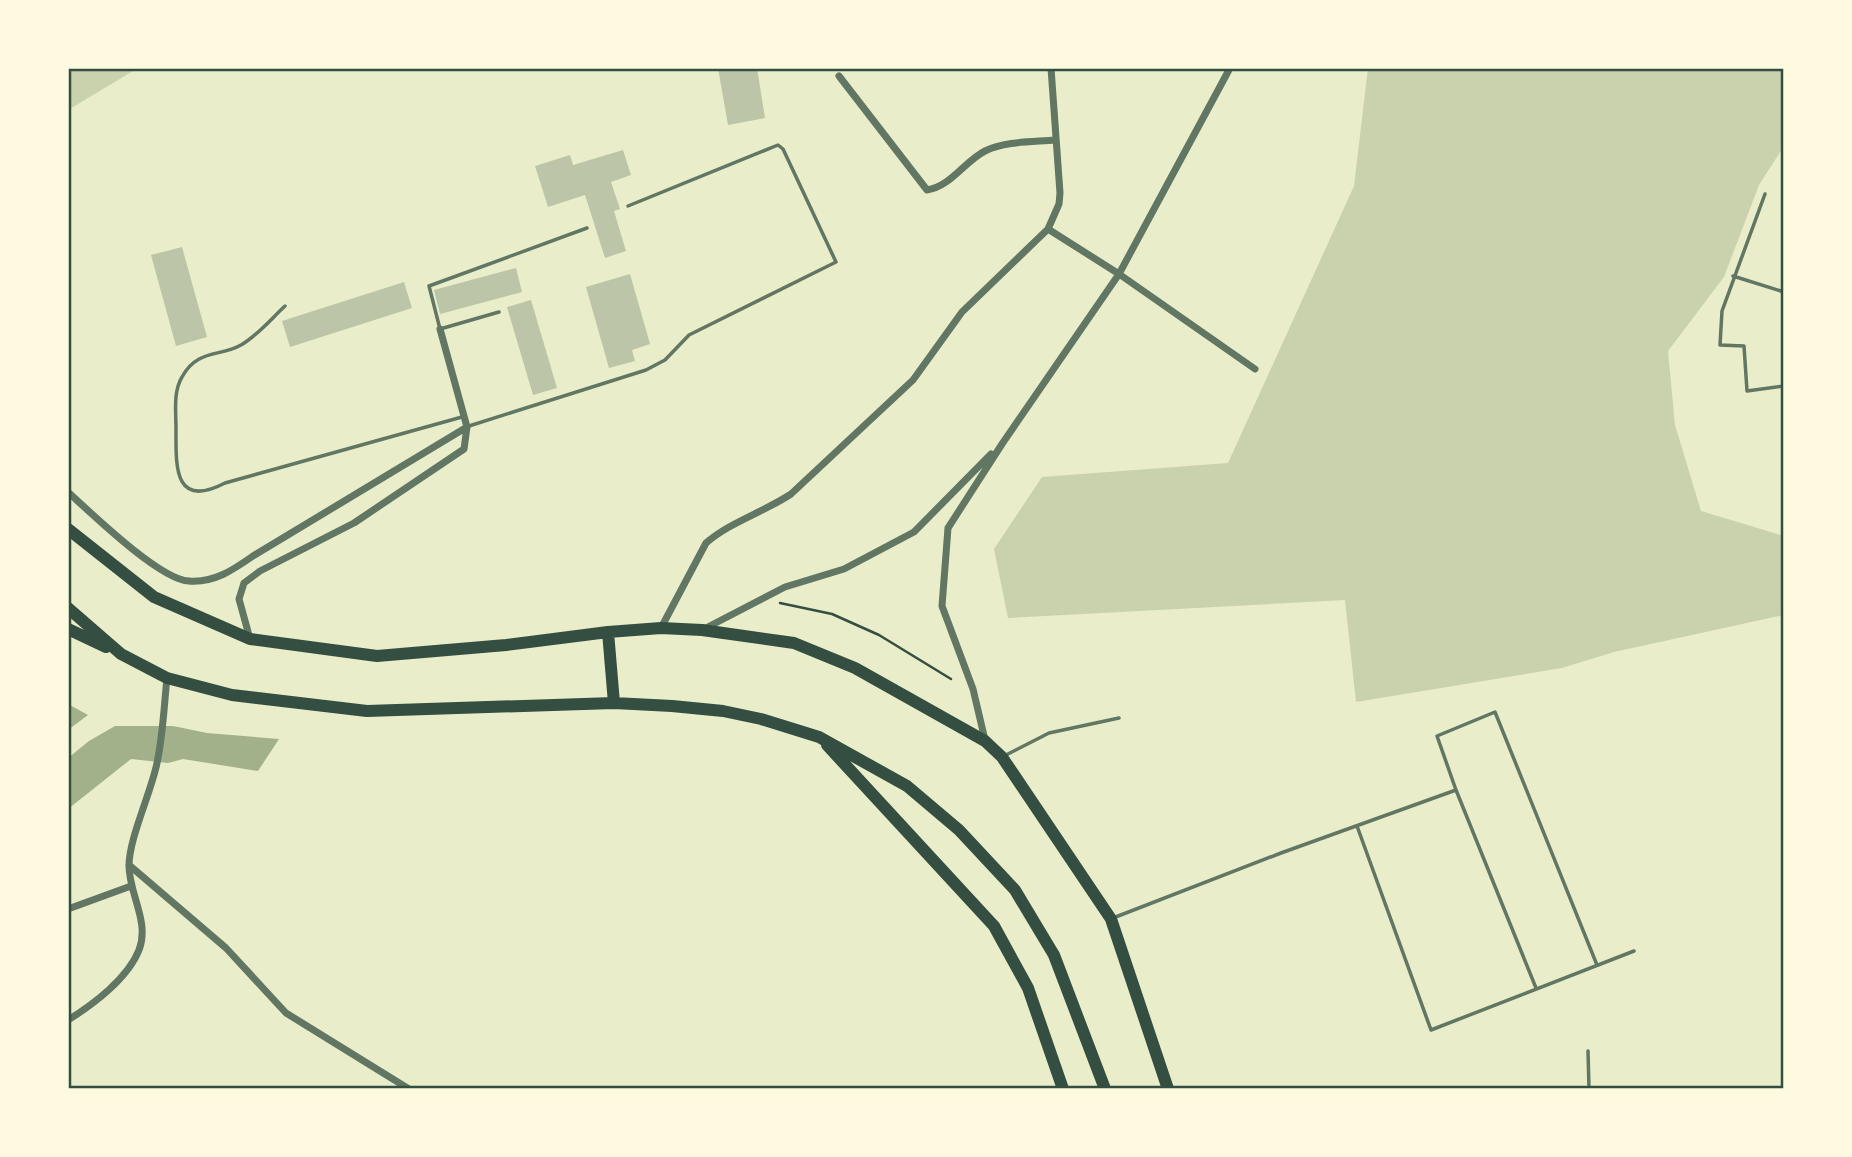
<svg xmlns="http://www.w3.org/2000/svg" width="1852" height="1157" font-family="'DejaVu Sans',sans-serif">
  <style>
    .green { fill: #cad2ad }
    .water { fill: #a3b18a }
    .building { fill: #bcc5a7 }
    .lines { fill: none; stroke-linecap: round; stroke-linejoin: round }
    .path { stroke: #344e41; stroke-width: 2.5 }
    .service { stroke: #617663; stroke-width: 3.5 }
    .minor { stroke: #617663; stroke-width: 7 }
    .trunk { stroke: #344e41; stroke-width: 12 }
    .neatline { fill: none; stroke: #344e41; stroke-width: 2.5 }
  </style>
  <rect width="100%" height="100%" fill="#e9edc9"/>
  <path class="green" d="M 68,68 L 138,68 L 68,110 Z
    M 1368,68 L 1784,68 L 1784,146 L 1759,185 L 1724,277 L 1668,351 L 1675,425 L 1701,511 L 1784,536 L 1784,615 L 1614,652 L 1562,668 L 1356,702 L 1345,600 L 1008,618 L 994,549 L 1042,477 L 1228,463 L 1354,186 Z"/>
  <path class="water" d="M 68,704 L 88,715 L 68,730 Z
    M 115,726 L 173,726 L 207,733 L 279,739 L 258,771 L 183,759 L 168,763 L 131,759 L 68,809 L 68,758 L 89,741 Z"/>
  <path class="building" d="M 718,68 L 757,68 L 765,118 L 728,125 Z
    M 623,150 L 631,175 L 611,182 L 620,209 L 614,211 L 626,251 L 605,258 L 585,195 L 548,207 L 535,166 L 570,155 L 573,165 Z
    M 182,247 L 207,337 L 176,346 L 151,255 Z
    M 516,268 L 522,292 L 440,314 L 434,290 Z
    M 630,274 L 650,344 L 632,350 L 635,361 L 609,368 L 586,287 Z
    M 404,282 L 412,308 L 290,347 L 282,321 Z
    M 531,300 L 557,388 L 533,395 L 507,307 Z"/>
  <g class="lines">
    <path class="path" d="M 780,603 L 832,614 L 879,635 L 951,679"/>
    <path class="service" d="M 1765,194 L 1722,311 L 1720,345 L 1744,346 L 1747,391 L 1784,386
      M 1733,276 L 1784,292
      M 285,306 C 271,319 258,335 241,345 C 220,357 197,349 182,377 C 173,392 176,412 176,429 C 176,465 173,510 225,483 L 462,417
      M 499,312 L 440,329 L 429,286 L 587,228
      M 469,426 L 646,370 L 665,360 L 689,335 L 836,262 L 783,149 L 778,145 L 628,206
      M 1004,756 L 1049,733 L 1119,718
      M 1357,826 L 1431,1030 L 1634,951
      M 1113,918 L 1281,853 L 1456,790
      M 1536,988 L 1456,790 L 1437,736 L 1495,712 L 1597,965
      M 1588,1051 L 1589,1089"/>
    <path class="minor" d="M 839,76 L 927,190 C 950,187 965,161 985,151 C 1005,141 1034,142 1055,140
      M 1048,229 L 1119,274 L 1255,369
      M 68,492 C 91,513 160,580 189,581 C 214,583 233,570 253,556 L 467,427
      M 661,628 L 706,543 C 730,522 764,512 791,494 L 913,380 L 962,312 L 1048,229 L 1059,204 L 1060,193 L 1051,68
      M 704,629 L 785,587 L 844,569 L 914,532 L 991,454
      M 250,639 L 239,599 L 244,583 L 260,571 L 354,523 L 464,449 L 467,427 L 440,329
      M 985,740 L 973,689 L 942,606 L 948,528 L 1002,444 L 1119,274 L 1230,68
      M 129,865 L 226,948 L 286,1013 L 409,1089
      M 68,909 L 131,886
      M 68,1020 C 94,1004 128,978 139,950 C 150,922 129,894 129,866 C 129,838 151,793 157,763 C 163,735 164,706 167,678"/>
    <path class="trunk" d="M 68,529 L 154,597 L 250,639 L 377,656 L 506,645 L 608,632 L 661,628 L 702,630 L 794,643 L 855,668 L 985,741 L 1002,757 L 1111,919 L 1168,1089
      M 68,608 L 121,654 L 167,678 L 232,695 L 367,711 L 614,703 L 672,706 L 723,711 L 761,719 L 819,737 L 907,786 L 959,830 L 1015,890 L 1054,955 L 1105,1089
      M 68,629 L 106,647
      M 608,632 L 614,703
      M 827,745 L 994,926 L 1028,988 L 1063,1089"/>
  </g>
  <rect width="1852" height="1157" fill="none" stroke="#fefae0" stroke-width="140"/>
  <rect x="70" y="70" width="1712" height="1017" class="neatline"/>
</svg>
